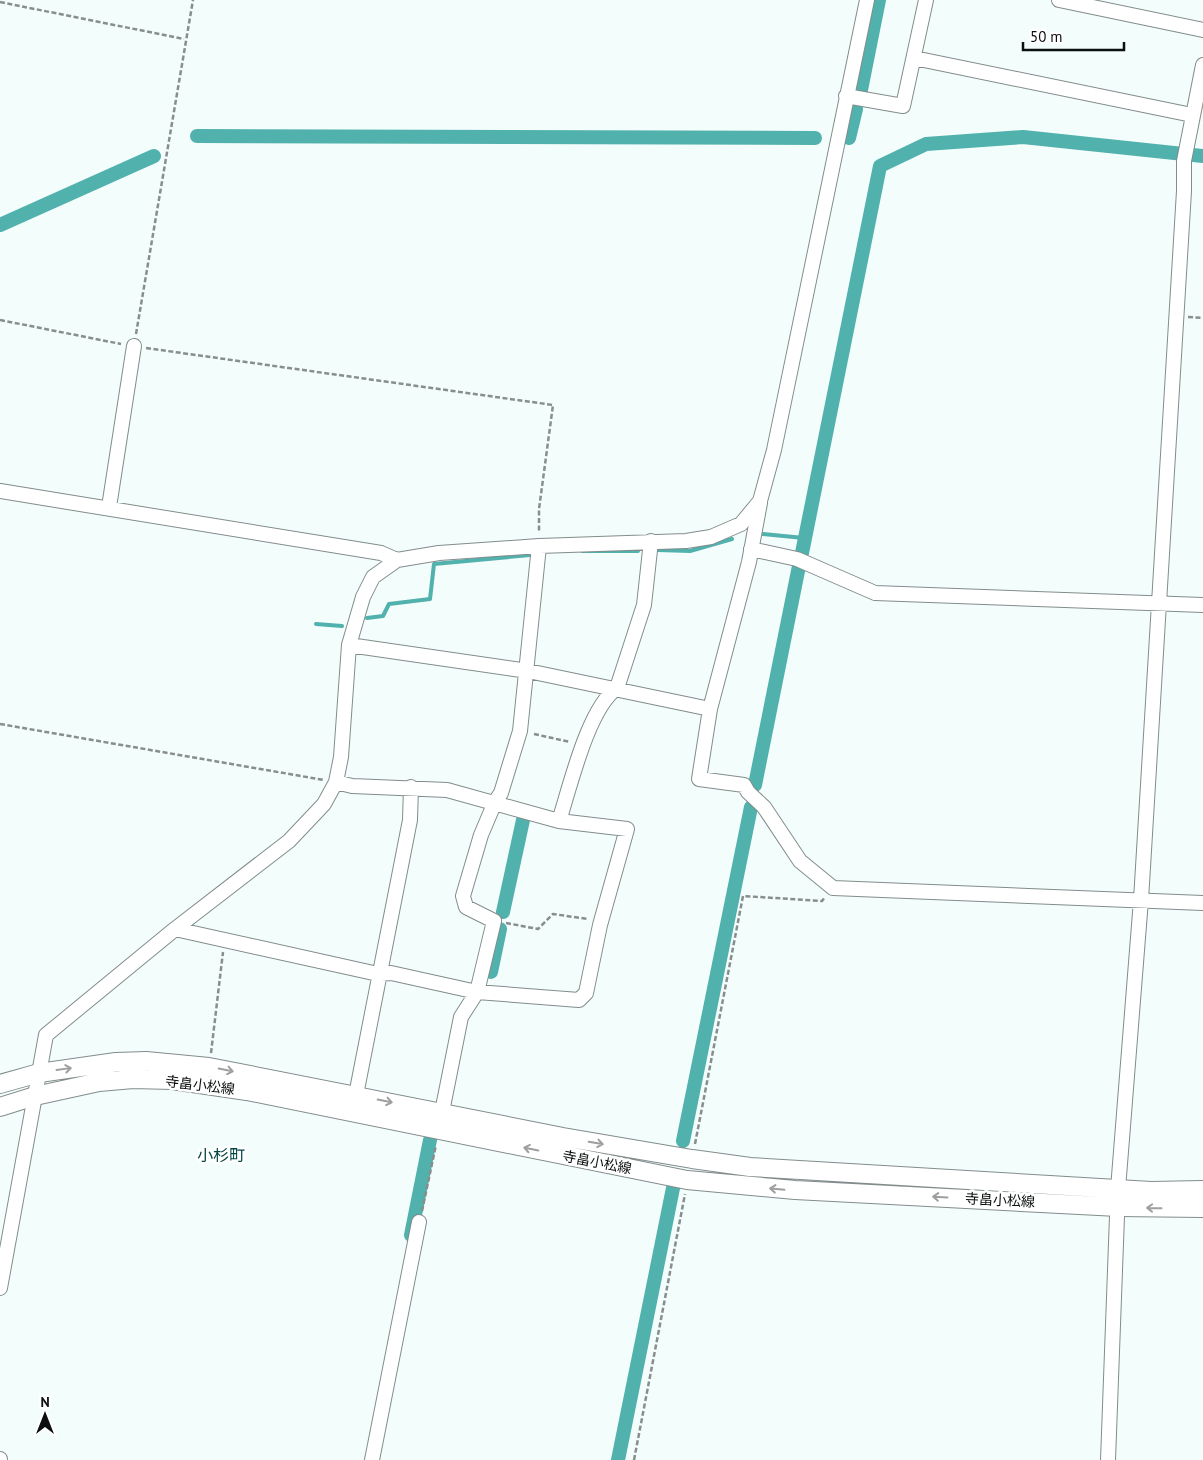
<svg xmlns="http://www.w3.org/2000/svg" width="1203" height="1460" font-family="'PT Sans','Noto Sans JP',sans-serif">
  <style>
    .lines { fill: none; stroke-linecap: round; stroke-linejoin: round }
    .stream { stroke: #51b1ac; stroke-width: 4 }
    .canal { stroke: #51b1ac; stroke-width: 14 }
    .minor-casing { stroke: #838c8c; stroke-width: 16 }
    .major-casing { stroke: #838c8c; stroke-width: 20 }
    .path { stroke: #878e8d; stroke-width: 2.5; stroke-dasharray: 5 2.5; stroke-linecap: butt }
    .minor { stroke: #fff; stroke-width: 14 }
    .major { stroke: #fff; stroke-width: 18 }
    .oneway { stroke: #9e9f9f }
    .labels { text-anchor: middle; stroke-width: 5; stroke-linejoin: round; paint-order: stroke }
    .street-label { font-size: 14px; fill: #0c0f0f; stroke: #fff }
    .quarter-label { font-size: 16px; fill: #014542; stroke: #fff }
  </style>
  <rect width="100%" height="100%" fill="#f3fdfc"/>
  <g class="lines">
    <path class="stream" d="M 763,534 L 804,538
      M 658,550 L 690,551 L 732,539
      M 582,551 L 638,551
      M 367,618 L 383,616 L 389,604 L 430,599 L 434,564 L 530,555
      M 316,624 L 342,626"/>
    <path class="canal" d="M 861,90 L 879,0
      M 197,136 L 815,138
      M 849,138 L 856,109
      M 0,225 L 154,156
      M 802,553 L 880,166 L 926,144 L 1023,137 L 1203,156
      M 755,785 L 799,566
      M 503,912 L 523,820
      M 491,972 L 500,929
      M 683,1141 L 751,807
      M 411,1235 L 430,1140
      M 618,1460 L 673,1188"/>
    <g class="minor-casing">
      <path id="minor" d="M 1059,0 L 1203,30
        M 914,58 L 1192,115
        M 846,96 L 903,106 L 926,0
        M 0,491 L 381,553 L 397,560
        M 760,503 L 749,562 L 710,709 L 699,779 L 744,785 L 748,792 L 764,807 L 800,861 L 833,888 L 1203,903
        M 109,507 L 134,346
        M 751,549 L 797,559 L 875,593 L 1203,605
        M 349,645 L 528,671 L 710,709
        M 336,782 L 352,786 L 447,790 L 559,821
        M 175,929 L 378,974 L 391,973 L 477,992 L 579,1000 L 586,993 L 600,925 L 627,829 L 559,821 C 570,787 588,708 617,688 L 644,605 L 651,541
        M 356,1095 L 410,820 L 411,787
        M 442,1112 L 461,1017 L 477,992 L 494,921 L 466,907 L 463,896 L 481,835 L 495,802 L 501,793 L 520,731 L 539,546
        M 0,1288 L 46,1035 L 175,929 L 289,841 L 324,804 L 336,782 L 341,757 L 349,645 L 363,597 L 373,577 L 397,560 L 439,553 L 539,546 L 686,541 L 711,537 L 741,524 L 760,501 L 774,450 L 867,0
        M 0,1459 L 0,1460
        M 372,1460 L 419,1222
        M 1108,1460 L 1118,1189 L 1141,900 L 1184,191 L 1184,161 L 1203,65"/>
    </g>
    <g class="major-casing">
      <path id="major" d="M 0,1084 L 39,1073 L 116,1062 L 146,1061 L 209,1067 L 563,1137 L 692,1159 L 750,1167 L 1151,1191 L 1203,1190
        M 0,1107 L 35,1096 L 99,1082 L 133,1079 L 172,1080 L 247,1091 L 687,1180 L 795,1190 L 1118,1207 L 1203,1208"/>
    </g>
    <path class="path" d="M 0,2 L 184,39
      M 1188,317 L 1203,318
      M 0,320 L 121,344
      M 136,334 L 193,0
      M 146,348 L 553,405 L 539,509 L 539,532
      M 0,724 L 324,780
      M 534,734 L 570,742
      M 506,923 L 538,929 L 553,914 L 588,919
      M 211,1053 L 223,952
      M 695,1144 L 743,896 L 822,901 L 825,897
      M 422,1211 L 436,1145
      M 634,1460 L 685,1194"/>
    <use href="#minor" class="minor"/>
    <use href="#major" class="major"/>
  </g>
  <defs><path id="oneway-shaft" d="M-6 0H5M1.5-3L5.5 0L1.5 3" fill="none" stroke-width="1.6" stroke-linecap="round" stroke-linejoin="round" transform="scale(1.25)"/></defs>
  <g class="oneway">
    <use href="#oneway-shaft" transform="translate(64 1069) rotate(-8)"/>
    <use href="#oneway-shaft" transform="translate(226 1070) rotate(11)"/>
    <use href="#oneway-shaft" transform="translate(385 1101) rotate(11)"/>
    <use href="#oneway-shaft" transform="translate(596 1143) rotate(10)"/>
    <use href="#oneway-shaft" transform="translate(531 1149) rotate(-168)"/>
    <use href="#oneway-shaft" transform="translate(777 1189) rotate(-175)"/>
    <use href="#oneway-shaft" transform="translate(940 1197) rotate(-177)"/>
    <use href="#oneway-shaft" transform="translate(1154 1208) rotate(-179)"/>
  </g>
  <g class="labels">
    <g class="street-label">
      <text transform="translate(200 1085) rotate(7)" y="5">寺畠小松線</text>
      <text transform="translate(597 1162) rotate(11)" y="5">寺畠小松線</text>
      <text transform="translate(1000 1200) rotate(3)" y="5">寺畠小松線</text>
    </g>
    <g class="quarter-label">
      <text x="221" y="1161">小杉町</text>
    </g>
  </g>
  <g transform="translate(45 1415)" stroke="#ffffff" stroke-width="4" paint-order="stroke">
  <path d="M0-4L9 19L0 12L-9 19Z" fill="#0c0f0f"/>
  <text y="-8" font-size="14" font-weight="bold" text-anchor="middle" fill="#0c0f0f">N</text>
  </g>
  <path d="M1023 42v8h101v-8" fill="none" stroke="#0c0f0f" stroke-width="2.5"/>
  <text x="1030" y="42" font-size="15" fill="#0c0f0f" stroke="#ffffff" stroke-width="4" paint-order="stroke">50 m</text>
</svg>
